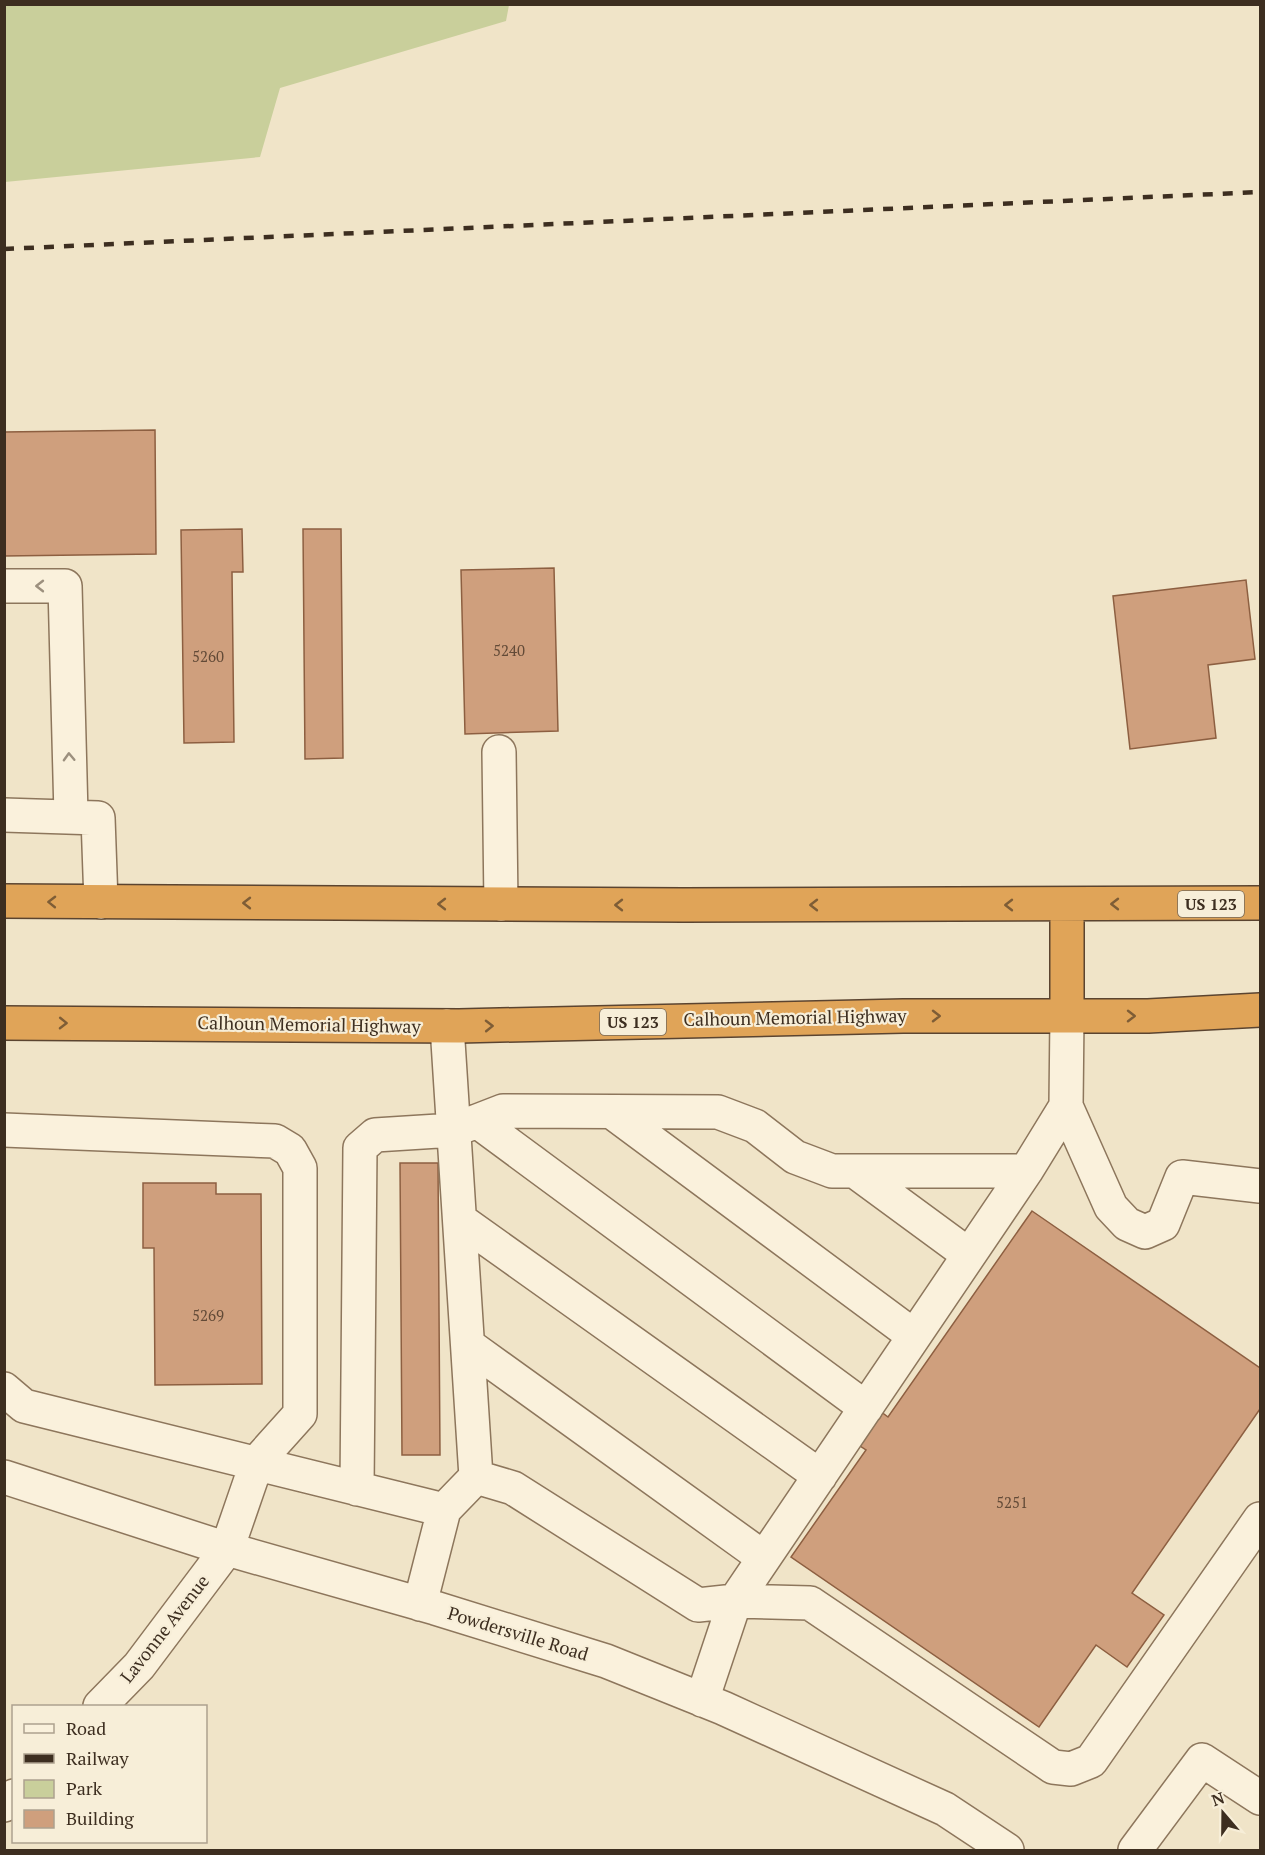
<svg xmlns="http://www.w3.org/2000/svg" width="1265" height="1855" font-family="'PT Serif',serif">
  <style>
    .green { fill: #c9cf9b }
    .building { fill: #cf9f7d; stroke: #8d5f41; stroke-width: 1.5 }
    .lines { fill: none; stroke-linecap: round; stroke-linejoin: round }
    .minor-casing { stroke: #8d765c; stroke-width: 36 }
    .highway-casing { stroke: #5b4430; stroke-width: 36 }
    .minor { stroke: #faf1dc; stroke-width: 33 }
    .highway { stroke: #e0a458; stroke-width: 33 }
    .rail { stroke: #3d2e20; stroke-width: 4.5; stroke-dasharray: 10 10; stroke-linecap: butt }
    .oneway { stroke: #9c907e }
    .oneway2 { stroke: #7e5d36 }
    .labels { text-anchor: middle; stroke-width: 4.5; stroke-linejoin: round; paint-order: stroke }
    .number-label { font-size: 15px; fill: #624a37 }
    .shield { fill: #f7eed8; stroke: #756857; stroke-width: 1.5 }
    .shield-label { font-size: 16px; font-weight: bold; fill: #3d2e20 }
    .street-label { font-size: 18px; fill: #3d2e20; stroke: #f7eed8 }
  </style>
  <rect width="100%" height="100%" fill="#f0e4c8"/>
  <path class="green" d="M 5,4 L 509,4 L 509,5 L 506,21 L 280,88 L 260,157 L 5,182 Z"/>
  <path class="building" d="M 155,430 L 156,554 L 4,556 L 4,432 Z
    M 242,529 L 243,572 L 232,572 L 234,742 L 184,743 L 181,530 Z
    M 303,529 L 341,529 L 343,758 L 305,759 Z
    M 554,568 L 558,731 L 465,734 L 461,570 Z
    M 1246,580 L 1255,659 L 1208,665 L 1216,738 L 1130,749 L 1113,596 Z
    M 400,1163 L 438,1163 L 440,1455 L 402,1455 Z
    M 143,1183 L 216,1183 L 216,1194 L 261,1194 L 262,1384 L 155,1385 L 154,1248 L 143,1248 Z
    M 1032,1211 L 1260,1368 L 1260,1409 L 1132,1593 L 1164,1615 L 1127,1667 L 1096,1645 L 1039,1727 L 791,1557 L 866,1450 L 857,1444 L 880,1411 L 888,1417 Z"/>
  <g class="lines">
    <g class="minor-casing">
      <path id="minor" d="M 4,586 L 65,586 L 71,815
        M 499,752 L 501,904
        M 4,815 L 98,818 L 101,902
        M 1067,1016 L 1066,1106 L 1111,1207 L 1127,1224 L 1145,1232 L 1163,1224 L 1182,1177 L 1260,1186
        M 447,1026 L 476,1477
        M 612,1112 L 914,1336
        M 477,1121 L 866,1408
        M 4,1130 L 275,1141 L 290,1150 L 300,1168 L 300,1414 L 257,1462 L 227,1549 L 139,1666 L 100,1706
        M 856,1172 L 969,1255
        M 460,1220 L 820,1476
        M 468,1345 L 764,1558
        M 4,1389 L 24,1406 L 444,1510 L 476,1477 L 513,1488 L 698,1605 L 735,1601 L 810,1603 L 1053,1767 L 1071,1769 L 1091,1761 L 1260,1519
        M 4,1477 L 227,1549 L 435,1608 L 606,1661 L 723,1708 L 945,1809 L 1007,1850
        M 357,1489 L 360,1148 L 375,1135 L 454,1130 L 503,1111 L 718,1112 L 755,1126 L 795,1157 L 832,1171 L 1026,1171 L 1066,1106
        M 420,1604 L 444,1510
        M 702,1700 L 735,1601 L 1026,1171
        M 4,1805 L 14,1796
        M 1135,1850 L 1202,1760 L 1260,1798"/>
    </g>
    <g class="highway-casing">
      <path id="highway" d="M 4,901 L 683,905 L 1260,903
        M 1067,1016 L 1067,904
        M 4,1023 L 459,1026 L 903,1016 L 1148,1016 L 1260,1010"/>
    </g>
    <use href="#minor" class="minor"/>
    <use href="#highway" class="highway"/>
    <path class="rail" d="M 4,249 L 1260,192"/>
  </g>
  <defs><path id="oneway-chevron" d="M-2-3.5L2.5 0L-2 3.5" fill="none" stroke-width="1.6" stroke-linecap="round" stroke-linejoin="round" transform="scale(1.5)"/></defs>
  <g class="oneway">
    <use href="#oneway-chevron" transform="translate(40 586) rotate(180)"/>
    <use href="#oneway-chevron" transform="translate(69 757) rotate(-92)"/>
  </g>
  <g class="oneway2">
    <use href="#oneway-chevron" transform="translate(52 902) rotate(-179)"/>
    <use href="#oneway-chevron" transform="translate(247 903) rotate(-180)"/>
    <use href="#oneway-chevron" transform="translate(442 904) rotate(-180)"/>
    <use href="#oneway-chevron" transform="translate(1115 904) rotate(180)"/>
    <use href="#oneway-chevron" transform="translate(619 905) rotate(-180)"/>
    <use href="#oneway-chevron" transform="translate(814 905) rotate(180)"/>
    <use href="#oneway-chevron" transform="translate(1009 905) rotate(180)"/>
    <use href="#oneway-chevron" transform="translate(936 1016)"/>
    <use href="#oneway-chevron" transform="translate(1131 1016)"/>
    <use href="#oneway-chevron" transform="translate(63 1023) rotate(1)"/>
    <use href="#oneway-chevron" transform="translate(489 1026) rotate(-1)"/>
  </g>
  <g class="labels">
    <g class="number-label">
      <text x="509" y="656">5240</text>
      <text x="208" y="662">5260</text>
      <text x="208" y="1321">5269</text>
      <text x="1012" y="1508">5251</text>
    </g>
    <g class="shield">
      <rect x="1178" y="891" width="66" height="26" rx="4.5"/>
      <rect x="600" y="1009" width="66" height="26" rx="4.5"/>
    </g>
    <g class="shield-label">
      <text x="1211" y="910">US 123</text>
      <text x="633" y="1028">US 123</text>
    </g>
    <g class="street-label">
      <text transform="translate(795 1018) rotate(-1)" y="6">Calhoun Memorial Highway</text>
      <text transform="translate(309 1025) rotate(1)" y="6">Calhoun Memorial Highway</text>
      <text transform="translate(165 1629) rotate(-52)" y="6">Lavonne Avenue</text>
      <text transform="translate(518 1634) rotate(17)" y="6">Powdersville Road</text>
    </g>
  </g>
  <rect width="1265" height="1855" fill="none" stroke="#3d2e20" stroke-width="12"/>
  <rect x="12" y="1705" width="195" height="138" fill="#f7eed8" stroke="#ada18e" stroke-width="1.5"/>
  <rect x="24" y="1724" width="30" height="9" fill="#faf1dc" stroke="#ada18e" stroke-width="1.5"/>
  <text x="66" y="1735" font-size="18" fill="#3d2e20">Road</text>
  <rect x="24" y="1754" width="30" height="9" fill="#3d2e20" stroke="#ada18e" stroke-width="1.5"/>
  <text x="66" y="1765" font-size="18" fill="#3d2e20">Railway</text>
  <rect x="24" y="1780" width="30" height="18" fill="#c9cf9b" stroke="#ada18e" stroke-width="1.5"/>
  <text x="66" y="1795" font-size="18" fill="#3d2e20">Park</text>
  <rect x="24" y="1810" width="30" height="18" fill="#cf9f7d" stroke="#ada18e" stroke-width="1.5"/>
  <text x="66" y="1825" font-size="18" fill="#3d2e20">Building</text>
  <g transform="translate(1223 1813) rotate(340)" stroke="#f7eed8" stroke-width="4.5" paint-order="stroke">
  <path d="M0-4.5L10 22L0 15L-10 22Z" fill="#3d2e20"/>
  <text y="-9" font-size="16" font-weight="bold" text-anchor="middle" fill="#3d2e20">N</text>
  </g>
</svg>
